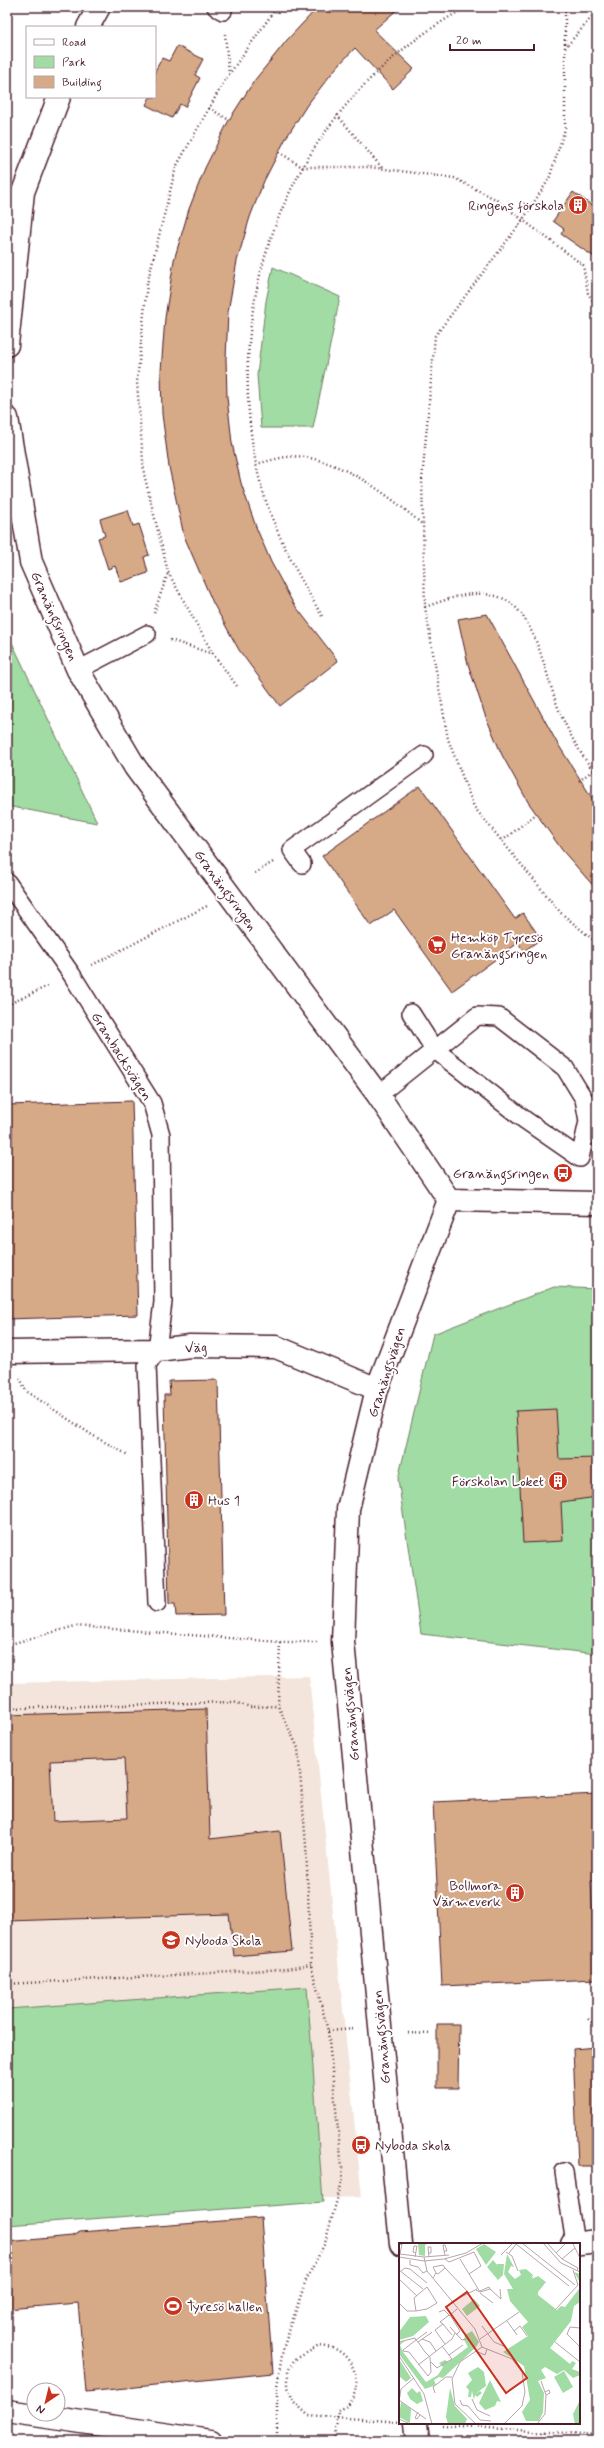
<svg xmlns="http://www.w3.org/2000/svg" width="604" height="2448" font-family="Mynerve,sans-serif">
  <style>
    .built { fill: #f3e5db }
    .green { fill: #a0dca3; stroke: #757e67 }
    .building { fill: #d6a987; stroke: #4a1f2b; fill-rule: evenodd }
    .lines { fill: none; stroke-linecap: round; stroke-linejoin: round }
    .service-casing { stroke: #4a1f2b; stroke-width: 20 }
    .minor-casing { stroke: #4a1f2b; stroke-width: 25 }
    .path { stroke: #4a1f2b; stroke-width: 2.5; stroke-dasharray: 1 3; stroke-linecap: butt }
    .service { stroke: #fff; stroke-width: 17 }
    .minor { stroke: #fff; stroke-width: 22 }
    .path-bridge { stroke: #4a1f2b; stroke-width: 2.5; stroke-dasharray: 1 3; stroke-linecap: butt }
    .labels { text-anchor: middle; stroke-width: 4; stroke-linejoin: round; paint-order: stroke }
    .poi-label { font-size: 14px; fill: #4a1f2b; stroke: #fff; text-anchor: start }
    .street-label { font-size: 14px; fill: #4a1f2b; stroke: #fff }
    .inset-road { fill: none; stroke: #b7a5aa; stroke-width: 1 }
    .view { fill: #c8321e; fill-opacity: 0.15; stroke: #c8321e; stroke-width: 2 }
    .inset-edge { fill: none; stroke: #4a1f2b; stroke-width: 2 }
  </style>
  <rect width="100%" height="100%" fill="#fff"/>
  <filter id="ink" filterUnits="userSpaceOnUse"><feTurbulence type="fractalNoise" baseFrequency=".025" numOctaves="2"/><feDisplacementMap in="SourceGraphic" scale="8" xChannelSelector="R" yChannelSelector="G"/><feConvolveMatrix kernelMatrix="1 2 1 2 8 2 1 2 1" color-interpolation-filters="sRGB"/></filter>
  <g filter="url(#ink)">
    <path class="built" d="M 309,1676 L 362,2197 L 7,2209 L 7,1683 Z"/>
    <path class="green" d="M 273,267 L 340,297 L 313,428 L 261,428 L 257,375 L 266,301 Z
      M 7,632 L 97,822 L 97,823 L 7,806 Z
      M 554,1287 L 597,1289 L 597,1654 L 421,1634 L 398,1479 L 433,1334 Z
      M 307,1987 L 323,2202 L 7,2225 L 7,2009 Z"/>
    <path class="building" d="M 318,7 L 400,7 L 374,30 L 414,69 L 393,89 L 355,48 L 336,68 L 307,105 L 286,138 L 264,181 L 250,217 L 237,261 L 228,312 L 226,359 L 227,397 L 232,443 L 241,483 L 256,527 L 271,562 L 293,603 L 338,661 L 280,706 L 239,650 L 213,603 L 184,536 L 169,467 L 162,414 L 161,371 L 165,318 L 174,260 L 189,209 L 205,168 L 229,120 L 254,81 L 287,40 Z
      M 177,46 L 203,59 L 195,75 L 200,78 L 185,107 L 180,104 L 172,118 L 146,105 L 150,97 L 155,97 L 155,71 L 162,58 L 169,61 Z
      M 573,192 L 597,209 L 597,259 L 561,234 L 564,229 L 553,221 Z
      M 128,510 L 133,526 L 139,524 L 149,555 L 144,557 L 148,573 L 121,582 L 115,566 L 108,569 L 98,538 L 105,536 L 100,519 Z
      M 487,614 L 556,741 L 597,806 L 597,890 L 562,850 L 528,802 L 502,755 L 485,715 L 468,664 L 458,619 Z
      M 420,786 L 515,919 L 523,913 L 541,939 L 524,951 L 518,943 L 452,991 L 394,910 L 371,926 L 322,856 Z
      M 132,1101 L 138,1315 L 7,1319 L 7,1105 Z
      M 218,1380 L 224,1615 L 176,1616 L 175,1604 L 169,1604 L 164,1395 L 170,1395 L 169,1381 Z
      M 556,1409 L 559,1459 L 597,1458 L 597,1497 L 561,1502 L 563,1541 L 523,1543 L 516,1411 Z
      M 206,1709 L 210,1839 L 280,1831 L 292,1951 L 234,1956 L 229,1914 L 7,1921 L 7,1715 ZM 124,1758 L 127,1818 L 53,1821 L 50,1761 Z
      M 597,1794 L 597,1881 L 591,1881 L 596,1979 L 442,1986 L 433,1802 Z
      M 437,2024 L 459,2024 L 458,2088 L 437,2088 Z
      M 597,2047 L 597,2166 L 578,2166 L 573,2049 Z
      M 261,2218 L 273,2373 L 86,2392 L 78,2303 L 7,2309 L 7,2242 L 72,2236 L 80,2232 Z"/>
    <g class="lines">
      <g class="service-casing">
        <path id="service" d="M 216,7 L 223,11
          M 78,670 L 147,634
          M 302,864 L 292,850 L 424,755
          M 7,882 L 72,975 L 152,1103 L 161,1135 L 163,1302 L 157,1350 L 147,1365 L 157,1603
          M 378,1095 L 477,1016 L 499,1017 L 565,1068 L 584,1099 L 588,1121 L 580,1158 L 525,1120 L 434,1049 L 411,1013
          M 564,2172 L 575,2244"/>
      </g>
      <g class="minor-casing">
        <path id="minor" d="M 88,27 L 99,7
          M 7,345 L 23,192 L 59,97
          M 7,418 L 31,562 L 78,670 L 135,767 L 378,1095 L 449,1200
          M 449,1200 L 597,1203
          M 7,1352 L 157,1350 L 190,1346 L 276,1347 L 377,1389
          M 401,2244 L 343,1642 L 348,1509 L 377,1389 L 449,1200
          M 572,2244 L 597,2241
          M 7,2411 L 211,2441
          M 416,2423 L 418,2441"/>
      </g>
      <path class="path" d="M 565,7 L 565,129 L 549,179 L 522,221 L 435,336 L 422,480 L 425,607 L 448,739 L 474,807 L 561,913 L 597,943
        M 225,34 L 229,74
        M 565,48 L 597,11
        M 209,108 L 229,120
        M 337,115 L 383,169
        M 279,152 L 302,167 L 369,167 L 454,178 L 495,199 L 583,265 L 588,293 L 597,308
        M 256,464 C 273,460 292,453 310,458 C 352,467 391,497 423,525
        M 425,607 C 451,598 475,588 502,598 C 537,612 547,684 561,715 C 571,737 582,757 597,775
        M 154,613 L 168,573
        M 322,616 C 294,568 267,519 256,464 C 220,280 302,96 467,7
        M 170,640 L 213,654
        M 237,686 L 213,654 L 168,572 L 144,474 L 137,382 L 147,284 L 176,167 L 225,80 L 277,7
        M 579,781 L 597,767
        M 502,841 L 536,814
        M 255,873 L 273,862
        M 92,965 L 207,906
        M 7,1005 L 50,985
        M 20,1378 L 26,1391 L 92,1435 L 128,1455
        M 7,1645 L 75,1626 L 280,1642 L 317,1642
        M 7,1708 L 233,1702 L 251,1707 L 278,1706
        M 7,1984 L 286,1969 L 311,1965
        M 588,2019 L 597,2028
        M 328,2031 L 354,2029
        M 408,2033 L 432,2034
        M 442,2425 L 597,2435
        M 277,2441 L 277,2386 L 283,2349 L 306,2280 L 325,2243 L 343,2178 L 328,2031 L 311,1965 L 306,1845 L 298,1748 L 278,1706 L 280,1642
        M 335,2441 L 338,2410
        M 543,2441 L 543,2430"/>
      <use href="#service" class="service"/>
      <use href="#minor" class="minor"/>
      <path class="path-bridge" d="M 338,2410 C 341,2408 347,2407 349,2404 C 365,2388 354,2359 337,2350 C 332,2347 324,2347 319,2346 L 294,2360 L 288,2371 L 288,2387 L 293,2401 L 308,2415 L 400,2422"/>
    </g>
  </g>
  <defs>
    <g id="building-disc" transform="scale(1)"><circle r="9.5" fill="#c8321e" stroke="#fff"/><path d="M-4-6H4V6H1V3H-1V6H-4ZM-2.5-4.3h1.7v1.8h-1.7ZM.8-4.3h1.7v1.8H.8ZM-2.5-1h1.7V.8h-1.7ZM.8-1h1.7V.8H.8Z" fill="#fff"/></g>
    <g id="supermarket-disc" transform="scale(1)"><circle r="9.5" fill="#c8321e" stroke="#fff"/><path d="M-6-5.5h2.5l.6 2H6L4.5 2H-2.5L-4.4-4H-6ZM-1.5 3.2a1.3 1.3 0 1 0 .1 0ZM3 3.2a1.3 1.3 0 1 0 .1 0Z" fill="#fff"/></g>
    <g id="bus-disc" transform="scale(1)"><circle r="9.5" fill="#c8321e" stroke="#fff"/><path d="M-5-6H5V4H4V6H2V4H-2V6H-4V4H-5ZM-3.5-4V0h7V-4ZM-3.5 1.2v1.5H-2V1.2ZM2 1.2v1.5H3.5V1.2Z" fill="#fff"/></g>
    <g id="school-disc" transform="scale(1)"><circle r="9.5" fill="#c8321e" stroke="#fff"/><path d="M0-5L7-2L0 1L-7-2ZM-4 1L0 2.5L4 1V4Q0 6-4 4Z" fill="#fff"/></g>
    <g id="stadium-disc" transform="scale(1)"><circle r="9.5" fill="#c8321e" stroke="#fff"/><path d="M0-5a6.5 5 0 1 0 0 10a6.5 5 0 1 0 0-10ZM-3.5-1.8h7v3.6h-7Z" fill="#fff"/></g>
  </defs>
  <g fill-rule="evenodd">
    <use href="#building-disc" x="578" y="205"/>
    <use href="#supermarket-disc" x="437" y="945"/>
    <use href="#bus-disc" x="563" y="1173"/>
    <use href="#building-disc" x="558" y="1481"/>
    <use href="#building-disc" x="194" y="1500"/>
    <use href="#building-disc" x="515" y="1893"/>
    <use href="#school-disc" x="171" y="1940"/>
    <use href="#bus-disc" x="361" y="2145"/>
    <use href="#stadium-disc" x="173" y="2306"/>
  </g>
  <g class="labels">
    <g class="poi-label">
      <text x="564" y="210" text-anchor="end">Ringens förskola</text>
      <text x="451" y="942">Hemköp Tyresö<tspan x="451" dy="16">Granängsringen</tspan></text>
      <text x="549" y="1178" text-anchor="end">Granängsringen</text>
      <text x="544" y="1486" text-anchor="end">Förskolan Loket</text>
      <text x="208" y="1505">Hus 1</text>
      <text x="501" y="1890" text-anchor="end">Bollmora<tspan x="501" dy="16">Värmeverk</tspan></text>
      <text x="185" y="1945">Nyboda Skola</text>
      <text x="375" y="2150">Nyboda skola</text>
      <text x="187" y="2311">Tyresö hallen</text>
    </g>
    <g class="street-label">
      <text transform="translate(55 616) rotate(66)" y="5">Granängsringen</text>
      <text transform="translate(226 890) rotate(54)" y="5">Granängsringen</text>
      <text transform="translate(122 1056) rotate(58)" y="5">Granbacksvägen</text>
      <text transform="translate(196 1347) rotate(-2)" y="5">Väg</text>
      <text transform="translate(386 1372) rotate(-72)" y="5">Granängsvägen</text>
      <text transform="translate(350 1714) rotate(-95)" y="5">Granängsvägen</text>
      <text transform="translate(381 2037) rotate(-95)" y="5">Granängsvägen</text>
    </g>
  </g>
  <g transform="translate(399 2243)">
    <rect width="181" height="181" fill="#fff"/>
    <path d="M 19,0 L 29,0 L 26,2 L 26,13 L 20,12 ZM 85,1 L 97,9 L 87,22 L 77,6 ZM 108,11 L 115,24 L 112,23 L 109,29 L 116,36 L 122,32 L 120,27 L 127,26 L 134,32 L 132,35 L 135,33 L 133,36 L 139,33 L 147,39 L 139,49 L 139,52 L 158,67 L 162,63 L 166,64 L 180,46 L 180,38 L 175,29 L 181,31 L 181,59 L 175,63 L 172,78 L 151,105 L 171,121 L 173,118 L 177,120 L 173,126 L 181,129 L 181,132 L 174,135 L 165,127 L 158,131 L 146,124 L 142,127 L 147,135 L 139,138 L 145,150 L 144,169 L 140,178 L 127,178 L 123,169 L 131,157 L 125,123 L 104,109 L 129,93 L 123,84 L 129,79 L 111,58 L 108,46 L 114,46 L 105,31 ZM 94,17 L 99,23 L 98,21 L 105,21 L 104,32 L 99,37 L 88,24 ZM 75,56 L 81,63 L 68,73 L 63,66 ZM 27,73 L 30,79 L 14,93 L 0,97 L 0,89 L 11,74 ZM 73,88 L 80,99 L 77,104 L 44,135 L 40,134 L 35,137 L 37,142 L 26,146 L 0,111 L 0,100 L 7,97 L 1,102 L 4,109 L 27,139 L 39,132 L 44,124 L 40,120 L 46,117 L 49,119 L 69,104 L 65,97 L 66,92 ZM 0,116 L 12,135 L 7,139 L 0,133 ZM 79,124 L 85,129 L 87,143 L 76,151 L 81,148 L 83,150 L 78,154 L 76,152 L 75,157 L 73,148 L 72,154 L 69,154 L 70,147 L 67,144 L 73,137 L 69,130 ZM 165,128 L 174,144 L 164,150 L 155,134 ZM 91,137 L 102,159 L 98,158 L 96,163 L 86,167 L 80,160 ZM 13,145 L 18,150 L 21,148 L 24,158 L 18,161 L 11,156 L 8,150 ZM 51,145 L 56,163 L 68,176 L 66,181 L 49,181 L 47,174 ZM 2,159 L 12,166 L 11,180 L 0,174 ZM 180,159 L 181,181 L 176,181 L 174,171 Z" fill="#a0dca3"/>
    <path class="inset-road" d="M 123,0 L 176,42M 144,0 L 162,20 L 181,29M 148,0 L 163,16 L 179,25 L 178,28M 176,0 L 174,1 L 181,15M 117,1 L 170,43M 0,2 L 3,1 L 1,11 L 25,14 L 50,12M 45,8 L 48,8 L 46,2 L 44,2 L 45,8 L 46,12M 107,9 L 113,13 L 119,28M 29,10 L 32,10 L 32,4 L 29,4 L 30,14M 110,10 L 118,0M 157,10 L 167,0M 102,12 L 114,0M 0,14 L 25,18 L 45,16 L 67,10 L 84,0M 16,14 L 18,3 L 15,3 L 14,9 L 17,10M 25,14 L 28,28 L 76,86 L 83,104M 46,16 L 50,19 L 75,9 L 82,23 L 70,31M 61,16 L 81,49 L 77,47M 163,16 L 176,5M 11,17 L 11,22 L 19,24 L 24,30 L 28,28M 46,25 L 70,50M 0,27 L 24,46M 2,28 L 6,25 L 11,26 L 28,40M 34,35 L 37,30 L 34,24 L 44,22 L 46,25 L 39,31 L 37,30M 0,36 L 18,53M 91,46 L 102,56 L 101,46M 81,48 L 90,44 L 91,46 L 81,49M 81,50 L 94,60M 52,59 L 78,46M 0,60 L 8,68 L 17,68 L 28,66 L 38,60 L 28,44 L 15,55 L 17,68M 157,66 L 179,42 L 174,27M 40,69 L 45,67 L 51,73M 108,78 L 118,92M 44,81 L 41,79 L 50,72M 83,83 L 95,99 L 107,104M 51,84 L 63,97 L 68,96M 181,85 L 171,84 L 168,91 L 181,104M 115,88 L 121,83 L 128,93M 57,92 L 61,88 L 51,72 L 58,66M 23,96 L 31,99 L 37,108M 81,96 L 120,69M 0,99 L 16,95 L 17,97 L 19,99 L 26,109 L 31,114 L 32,129 L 29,133 L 10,109 L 4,108 L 4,107 L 17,97 L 28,89M 19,99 L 32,90 L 33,89 L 31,91M 156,99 L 181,119M 46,101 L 36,87 L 44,81 L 53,92M 83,104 L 113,116 L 123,129 L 126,149 L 123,163 L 105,181M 79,109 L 86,112 L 88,106M 50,112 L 64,102M 0,113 L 25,151 L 33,181M 32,119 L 38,125 L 53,116 L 43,103M 19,122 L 53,96 L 56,90M 146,149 L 150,147 L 151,150 L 147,152M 36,150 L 34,144 L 47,134 L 53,134M 73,156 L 78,167 L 91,173M 0,157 L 27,176M 61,157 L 63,162 L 69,163 L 81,177 L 92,178M 0,159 L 2,146 L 15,135M 19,169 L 16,175 L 18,176 L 21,172M 0,176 L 11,181M 77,181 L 56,161 L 53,136 L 61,119 L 83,104M 122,181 L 137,181M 138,181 L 146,171 L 147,152 L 142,138"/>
    <path class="view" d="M 68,49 L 128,135 L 107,150 L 47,64 Z"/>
    <rect width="181" height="181" class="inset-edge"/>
  </g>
  <rect width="604" height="2448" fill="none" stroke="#fff" stroke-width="24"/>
  <rect x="12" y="12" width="580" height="2424" fill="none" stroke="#4a1f2b" stroke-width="1.5" filter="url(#ink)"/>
  <rect x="26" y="26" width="130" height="72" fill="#ffffff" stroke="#b7a5aa"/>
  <rect x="34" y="39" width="20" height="6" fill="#ffffff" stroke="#b7a5aa"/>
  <text x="62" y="46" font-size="12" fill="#4a1f2b">Road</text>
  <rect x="34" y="56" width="20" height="12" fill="#a0dca3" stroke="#b7a5aa"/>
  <text x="62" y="66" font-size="12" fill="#4a1f2b">Park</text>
  <rect x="34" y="76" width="20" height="12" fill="#d6a987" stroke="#b7a5aa"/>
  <text x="62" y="86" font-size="12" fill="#4a1f2b">Building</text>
  <g transform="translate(46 2402) rotate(215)"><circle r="19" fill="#ffffff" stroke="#b7a5aa"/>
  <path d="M0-3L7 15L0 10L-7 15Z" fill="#c8321e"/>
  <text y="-6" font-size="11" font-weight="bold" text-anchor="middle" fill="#4a1f2b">N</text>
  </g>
  <path d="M450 44v6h84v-6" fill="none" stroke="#4a1f2b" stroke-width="2"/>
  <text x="456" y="44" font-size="12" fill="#4a1f2b" stroke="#ffffff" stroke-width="3" paint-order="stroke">20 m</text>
</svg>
